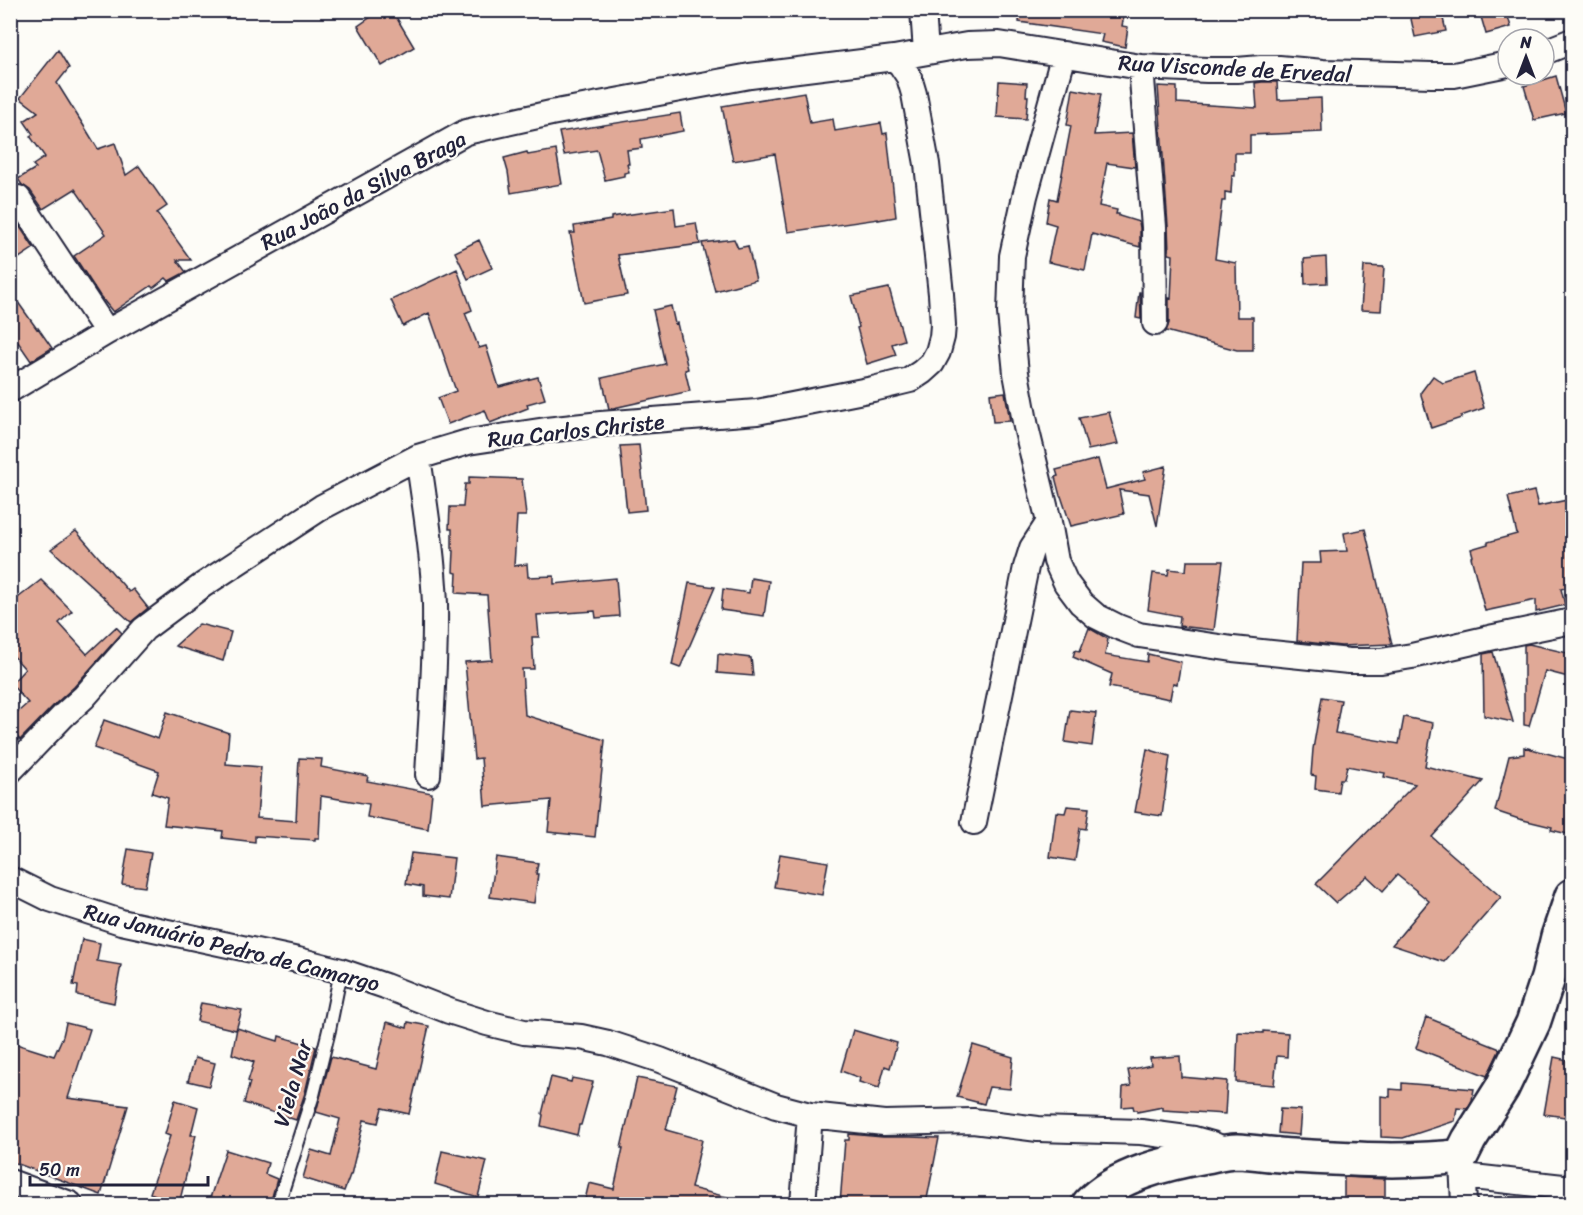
<svg xmlns="http://www.w3.org/2000/svg" width="1583" height="1215" font-family="Sriracha,sans-serif">
  <style>
    .building { fill: #e0a997; stroke: #22223b; stroke-width: 1.5 }
    .lines { fill: none; stroke-linecap: round; stroke-linejoin: round }
    .service-casing { stroke: #22223b; stroke-width: 16 }
    .minor-casing { stroke: #22223b; stroke-width: 28 }
    .secondary-casing { stroke: #22223b; stroke-width: 38 }
    .service { stroke: #fdfcf7; stroke-width: 12 }
    .minor { stroke: #fdfcf7; stroke-width: 24 }
    .secondary { stroke: #fdfcf7; stroke-width: 33 }
    .labels { text-anchor: middle; stroke-width: 4.5; stroke-linejoin: round; paint-order: stroke }
    .street-label { font-size: 22px; fill: #22223b; stroke: #fdfcf7 }
  </style>
  <rect width="100%" height="100%" fill="#fdfcf7"/>
  <filter id="ink" filterUnits="userSpaceOnUse"><feTurbulence type="fractalNoise" baseFrequency=".0167" numOctaves="2"/><feDisplacementMap in="SourceGraphic" scale="12" xChannelSelector="R" yChannelSelector="G"/><feConvolveMatrix kernelMatrix="1 2 1 2 8 2 1 2 1" color-interpolation-filters="sRGB"/></filter>
  <g filter="url(#ink)">
    <path class="building" d="M 381,10 L 392,10 L 414,47 L 382,66 L 358,26 Z
      M 1020,10 L 1125,10 L 1122,26 L 1128,27 L 1125,47 L 1101,42 L 1103,34 L 1019,22 Z
      M 1409,10 L 1441,10 L 1446,31 L 1415,37 Z
      M 1479,10 L 1506,10 L 1511,27 L 1486,34 Z
      M 58,50 L 69,68 L 57,83 L 87,131 L 98,149 L 115,143 L 126,175 L 139,166 L 167,206 L 157,213 L 191,260 L 177,260 L 186,272 L 169,281 L 166,278 L 153,288 L 151,286 L 113,312 L 100,296 L 74,256 L 106,234 L 75,189 L 43,209 L 30,190 L 22,185 L 18,179 L 36,168 L 33,165 L 45,157 L 30,136 L 33,134 L 24,121 L 38,112 L 20,98 Z
      M 1556,76 L 1566,113 L 1534,120 L 1524,86 Z
      M 999,81 L 1027,83 L 1026,96 L 1028,96 L 1026,119 L 997,117 Z
      M 1262,82 L 1277,82 L 1278,100 L 1321,98 L 1322,132 L 1250,135 L 1250,153 L 1235,153 L 1235,176 L 1232,176 L 1231,193 L 1225,192 L 1225,201 L 1222,201 L 1215,259 L 1236,263 L 1237,317 L 1253,317 L 1253,350 L 1237,350 L 1166,331 L 1169,323 L 1169,298 L 1171,299 L 1173,255 L 1169,254 L 1168,226 L 1158,86 L 1177,87 L 1177,103 L 1257,108 L 1255,83 Z
      M 1073,89 L 1101,94 L 1094,135 L 1132,133 L 1135,167 L 1107,163 L 1099,206 L 1117,210 L 1116,214 L 1119,214 L 1119,216 L 1139,222 L 1140,228 L 1140,247 L 1092,234 L 1085,270 L 1048,262 L 1056,225 L 1046,222 L 1050,198 L 1057,200 L 1071,126 L 1067,125 Z
      M 804,92 L 810,123 L 833,119 L 835,131 L 881,123 L 883,134 L 887,133 L 896,217 L 878,220 L 878,219 L 788,232 L 775,154 L 733,161 L 722,106 Z
      M 680,113 L 683,131 L 641,139 L 642,148 L 627,150 L 629,164 L 627,164 L 629,172 L 624,173 L 624,176 L 605,180 L 597,150 L 564,155 L 559,132 Z
      M 556,150 L 562,184 L 511,193 L 508,172 L 504,158 L 527,152 L 528,155 Z
      M 674,208 L 676,226 L 696,223 L 700,244 L 618,255 L 627,295 L 584,303 L 570,233 L 575,233 L 574,226 L 611,220 L 611,217 Z
      M 10,212 L 34,248 L 10,264 Z
      M 734,239 L 738,248 L 748,246 L 756,280 L 715,291 L 702,243 Z
      M 479,240 L 492,268 L 468,279 L 455,252 Z
      M 1326,257 L 1327,283 L 1305,284 L 1304,259 Z
      M 1364,266 L 1384,267 L 1381,311 L 1361,310 Z
      M 457,269 L 472,310 L 465,313 L 479,348 L 486,346 L 499,387 L 538,377 L 545,399 L 527,404 L 528,408 L 490,423 L 485,410 L 448,424 L 438,398 L 456,391 L 429,313 L 403,326 L 391,300 Z
      M 889,288 L 904,340 L 892,344 L 896,355 L 867,364 L 857,328 L 859,327 L 851,296 Z
      M 10,291 L 37,329 L 38,328 L 52,348 L 31,361 L 18,342 L 10,347 Z
      M 1139,292 L 1140,292 L 1141,319 L 1136,318 Z
      M 671,306 L 675,324 L 677,323 L 688,369 L 685,370 L 690,391 L 609,409 L 602,378 L 665,364 L 653,310 Z
      M 1474,373 L 1484,408 L 1461,416 L 1461,418 L 1431,428 L 1421,395 L 1421,392 L 1433,376 L 1443,383 Z
      M 1005,392 L 1010,421 L 993,422 L 990,394 Z
      M 1109,412 L 1118,444 L 1088,450 L 1079,418 Z
      M 639,445 L 646,510 L 627,512 L 620,446 Z
      M 1098,459 L 1106,489 L 1145,479 L 1143,472 L 1166,466 L 1157,526 L 1149,494 L 1119,490 L 1124,514 L 1071,526 L 1061,496 L 1060,496 L 1055,477 L 1058,476 L 1056,470 Z
      M 469,477 L 522,479 L 526,516 L 517,516 L 514,566 L 527,564 L 528,577 L 554,576 L 554,584 L 616,578 L 619,616 L 596,618 L 595,611 L 537,615 L 539,637 L 532,637 L 534,669 L 522,669 L 525,715 L 605,740 L 595,837 L 548,832 L 551,800 L 485,806 L 481,758 L 474,759 L 465,662 L 492,660 L 487,595 L 456,593 L 457,573 L 453,572 L 454,551 L 452,550 L 452,529 L 449,529 L 450,507 L 463,507 L 465,484 L 469,484 Z
      M 1534,491 L 1538,506 L 1572,499 L 1572,586 L 1561,589 L 1565,605 L 1536,612 L 1536,600 L 1485,611 L 1471,557 L 1473,556 L 1471,549 L 1488,544 L 1488,542 L 1517,534 L 1508,497 Z
      M 1365,529 L 1392,644 L 1341,646 L 1297,641 L 1301,563 L 1321,563 L 1320,552 L 1347,551 L 1344,533 Z
      M 76,531 L 129,592 L 133,589 L 148,608 L 131,622 L 51,549 Z
      M 1187,561 L 1223,561 L 1214,630 L 1179,626 L 1180,616 L 1148,610 L 1153,573 L 1168,575 L 1169,569 L 1186,571 Z
      M 751,578 L 769,581 L 764,616 L 721,610 L 723,589 L 749,593 Z
      M 41,580 L 72,611 L 59,623 L 87,654 L 116,627 L 122,633 L 74,687 L 54,705 L 20,740 L 10,729 L 10,719 L 28,703 L 11,684 L 25,669 L 10,652 L 10,604 Z
      M 689,583 L 715,587 L 680,668 L 672,665 Z
      M 199,624 L 231,632 L 223,661 L 175,646 Z
      M 1089,628 L 1108,639 L 1105,655 L 1147,662 L 1148,654 L 1181,662 L 1177,684 L 1173,683 L 1170,699 L 1109,687 L 1112,674 L 1073,657 L 1075,650 L 1080,651 Z
      M 1529,644 L 1572,654 L 1572,678 L 1545,671 L 1529,726 L 1524,725 L 1524,645 Z
      M 1493,652 L 1513,722 L 1484,716 L 1483,654 Z
      M 718,654 L 751,658 L 753,676 L 717,673 Z
      M 1322,697 L 1341,700 L 1335,733 L 1399,744 L 1404,717 L 1433,723 L 1425,766 L 1483,781 L 1432,837 L 1501,897 L 1444,962 L 1392,945 L 1429,901 L 1397,875 L 1383,891 L 1367,876 L 1336,903 L 1316,884 L 1415,784 L 1384,777 L 1385,773 L 1347,766 L 1344,779 L 1340,779 L 1338,792 L 1315,789 L 1316,776 L 1311,775 L 1313,749 Z
      M 1070,710 L 1096,713 L 1092,746 L 1065,742 Z
      M 167,712 L 229,733 L 226,764 L 261,767 L 257,818 L 296,821 L 299,758 L 322,759 L 321,767 L 368,776 L 367,781 L 432,793 L 428,829 L 367,817 L 369,804 L 321,796 L 319,838 L 315,838 L 315,840 L 255,836 L 255,842 L 222,838 L 223,831 L 164,825 L 168,798 L 152,793 L 159,771 L 94,748 L 104,720 L 158,739 Z
      M 1524,747 L 1572,760 L 1572,835 L 1551,830 L 1552,827 L 1519,819 L 1495,811 L 1509,756 L 1524,754 Z
      M 1147,749 L 1170,756 L 1162,816 L 1135,812 Z
      M 1067,806 L 1089,808 L 1086,829 L 1080,828 L 1075,861 L 1050,857 L 1056,812 L 1065,813 Z
      M 128,849 L 151,853 L 145,887 L 122,884 Z
      M 411,853 L 454,858 L 449,899 L 423,896 L 423,887 L 406,884 Z
      M 780,854 L 828,862 L 822,895 L 774,887 Z
      M 496,857 L 538,863 L 536,874 L 538,874 L 534,903 L 490,897 Z
      M 82,939 L 100,943 L 97,961 L 121,965 L 114,1003 L 77,995 L 78,986 L 73,985 Z
      M 201,1003 L 242,1010 L 236,1030 L 197,1021 Z
      M 1426,1017 L 1480,1039 L 1480,1041 L 1500,1049 L 1487,1076 L 1416,1048 Z
      M 387,1022 L 407,1028 L 408,1022 L 429,1026 L 409,1114 L 382,1108 L 378,1123 L 364,1120 L 351,1175 L 350,1175 L 344,1191 L 303,1178 L 311,1150 L 331,1156 L 340,1119 L 316,1112 L 331,1057 L 376,1069 Z
      M 66,1023 L 90,1029 L 68,1098 L 128,1106 L 101,1195 L 10,1161 L 10,1042 L 54,1056 L 63,1036 Z
      M 237,1028 L 278,1041 L 279,1036 L 316,1047 L 305,1093 L 296,1120 L 244,1103 L 250,1082 L 248,1081 L 254,1062 L 232,1054 Z
      M 853,1030 L 897,1043 L 890,1068 L 885,1066 L 879,1088 L 859,1082 L 860,1078 L 841,1071 Z
      M 1263,1031 L 1288,1033 L 1287,1057 L 1277,1056 L 1274,1085 L 1236,1082 L 1238,1032 L 1263,1033 Z
      M 973,1045 L 1013,1057 L 1010,1089 L 989,1087 L 984,1104 L 957,1097 Z
      M 1180,1056 L 1181,1077 L 1227,1081 L 1225,1114 L 1163,1110 L 1163,1107 L 1137,1112 L 1137,1110 L 1134,1110 L 1133,1106 L 1122,1107 L 1123,1087 L 1131,1086 L 1128,1070 L 1151,1065 L 1150,1058 Z
      M 1554,1057 L 1572,1061 L 1572,1118 L 1544,1114 Z
      M 195,1058 L 215,1063 L 209,1086 L 188,1081 Z
      M 551,1077 L 571,1082 L 572,1078 L 593,1082 L 581,1125 L 579,1125 L 577,1135 L 541,1126 L 543,1115 L 542,1114 Z
      M 637,1078 L 677,1086 L 666,1130 L 702,1140 L 691,1188 L 727,1197 L 726,1204 L 584,1204 L 589,1183 L 614,1189 L 623,1148 L 621,1148 Z
      M 1402,1083 L 1474,1089 L 1472,1100 L 1467,1109 L 1457,1108 L 1455,1121 L 1403,1138 L 1381,1137 L 1381,1096 L 1390,1097 L 1390,1089 L 1402,1090 Z
      M 175,1100 L 198,1107 L 191,1135 L 196,1135 L 179,1204 L 150,1193 L 170,1136 L 165,1134 Z
      M 1280,1109 L 1301,1110 L 1299,1135 L 1278,1133 Z
      M 849,1134 L 883,1137 L 910,1137 L 939,1138 L 926,1204 L 840,1204 L 845,1140 L 849,1140 Z
      M 226,1150 L 268,1163 L 265,1174 L 277,1179 L 270,1204 L 208,1204 Z
      M 442,1151 L 487,1161 L 478,1197 L 435,1184 Z
      M 1344,1177 L 1385,1179 L 1385,1204 L 1344,1204 Z"/>
    <g class="lines">
      <g class="service-casing">
        <path id="service" d="M 278,1204 L 313,1095 L 329,1030 L 341,971"/>
      </g>
      <g class="minor-casing">
        <path id="minor" d="M 923,10 L 926,52
          M 1544,52 L 1572,41
          M 1064,54 L 1025,196 L 1012,256 L 1010,313 L 1016,373 L 1026,427 L 1049,522 L 1056,561 L 1066,583 L 1081,603 L 1096,616 L 1118,627 L 1139,635 L 1233,649 L 1349,661 L 1381,661 L 1412,656 L 1494,637 L 1572,621
          M 1141,67 L 1154,227 L 1155,323
          M 18,198 L 107,332
          M 10,390 L 107,332 L 466,132 L 551,113 L 750,76 L 894,58 L 967,45 L 999,44 L 1141,67 L 1207,70 L 1237,70 L 1261,68 L 1279,68 L 1323,72 L 1432,75 L 1454,75 L 1508,64
          M 418,457 C 425,506 433,554 435,604 C 436,661 431,718 428,775
          M 10,771 L 64,715 L 84,697 L 144,629 L 156,620 L 203,585 L 322,507 L 418,457 L 468,442 L 546,430 L 601,424 L 757,412 L 873,389 L 910,380 L 922,372 L 932,363 L 938,352 L 942,337 L 943,325 L 941,294 L 927,164 L 914,94 L 909,77 L 901,65 L 894,58
          M 974,822 L 1026,567 L 1032,548 L 1049,522
          M 10,879 L 50,899 L 121,922 L 298,960 L 341,971 L 385,986 L 449,1011 L 487,1023 L 524,1032 L 581,1037 L 608,1043 L 660,1060 L 776,1106 L 810,1115 L 884,1123 L 973,1121 L 1038,1129 L 1141,1132 L 1194,1139 L 1212,1144 L 1230,1152
          M 1462,1162 L 1464,1204
          M 1464,1176 L 1572,1188
          M 10,1182 L 70,1204
          M 803,1204 L 810,1115"/>
      </g>
      <g class="secondary-casing">
        <path id="secondary" d="M 1089,1204 C 1116,1175 1167,1163 1206,1156 C 1216,1154 1227,1151 1237,1151 C 1256,1152 1274,1155 1292,1156 C 1347,1159 1407,1163 1461,1156 L 1469,1140 L 1502,1088 L 1533,1023 L 1548,978 L 1558,937 L 1572,896"/>
      </g>
      <use href="#service" class="service"/>
      <use href="#minor" class="minor"/>
      <use href="#secondary" class="secondary"/>
    </g>
  </g>
  <g class="labels">
    <g class="street-label">
      <text transform="translate(1235 68) rotate(3)" y="8">Rua Visconde de Ervedal</text>
      <text transform="translate(363 190) rotate(-28)" y="8">Rua João da Silva Braga</text>
      <text transform="translate(576 430) rotate(-6)" y="8">Rua Carlos Christe</text>
      <text transform="translate(232 947) rotate(14)" y="8">Rua Januário Pedro de Camargo</text>
      <text transform="translate(292 1083) rotate(-74)" y="8">Viela Nar</text>
    </g>
  </g>
  <rect width="1583" height="1215" fill="none" stroke="#fdfcf7" stroke-width="36"/>
  <rect x="18" y="18" width="1547" height="1179" fill="none" stroke="#22223b" stroke-width="2" filter="url(#ink)"/>
  <g transform="translate(1526 57)"><circle r="28" fill="#fdfcf7" stroke="#a5a5ac" stroke-width="1.5"/>
  <path d="M0-4.5L10 22L0 15L-10 22Z" fill="#22223b"/>
  <text y="-9" font-size="16" font-weight="bold" text-anchor="middle" fill="#22223b">N</text>
  </g>
  <path d="M30 1176v9h178v-9" fill="none" stroke="#22223b" stroke-width="3"/>
  <text x="39" y="1176" font-size="18" fill="#22223b" stroke="#fdfcf7" stroke-width="4.5" paint-order="stroke">50 m</text>
</svg>
